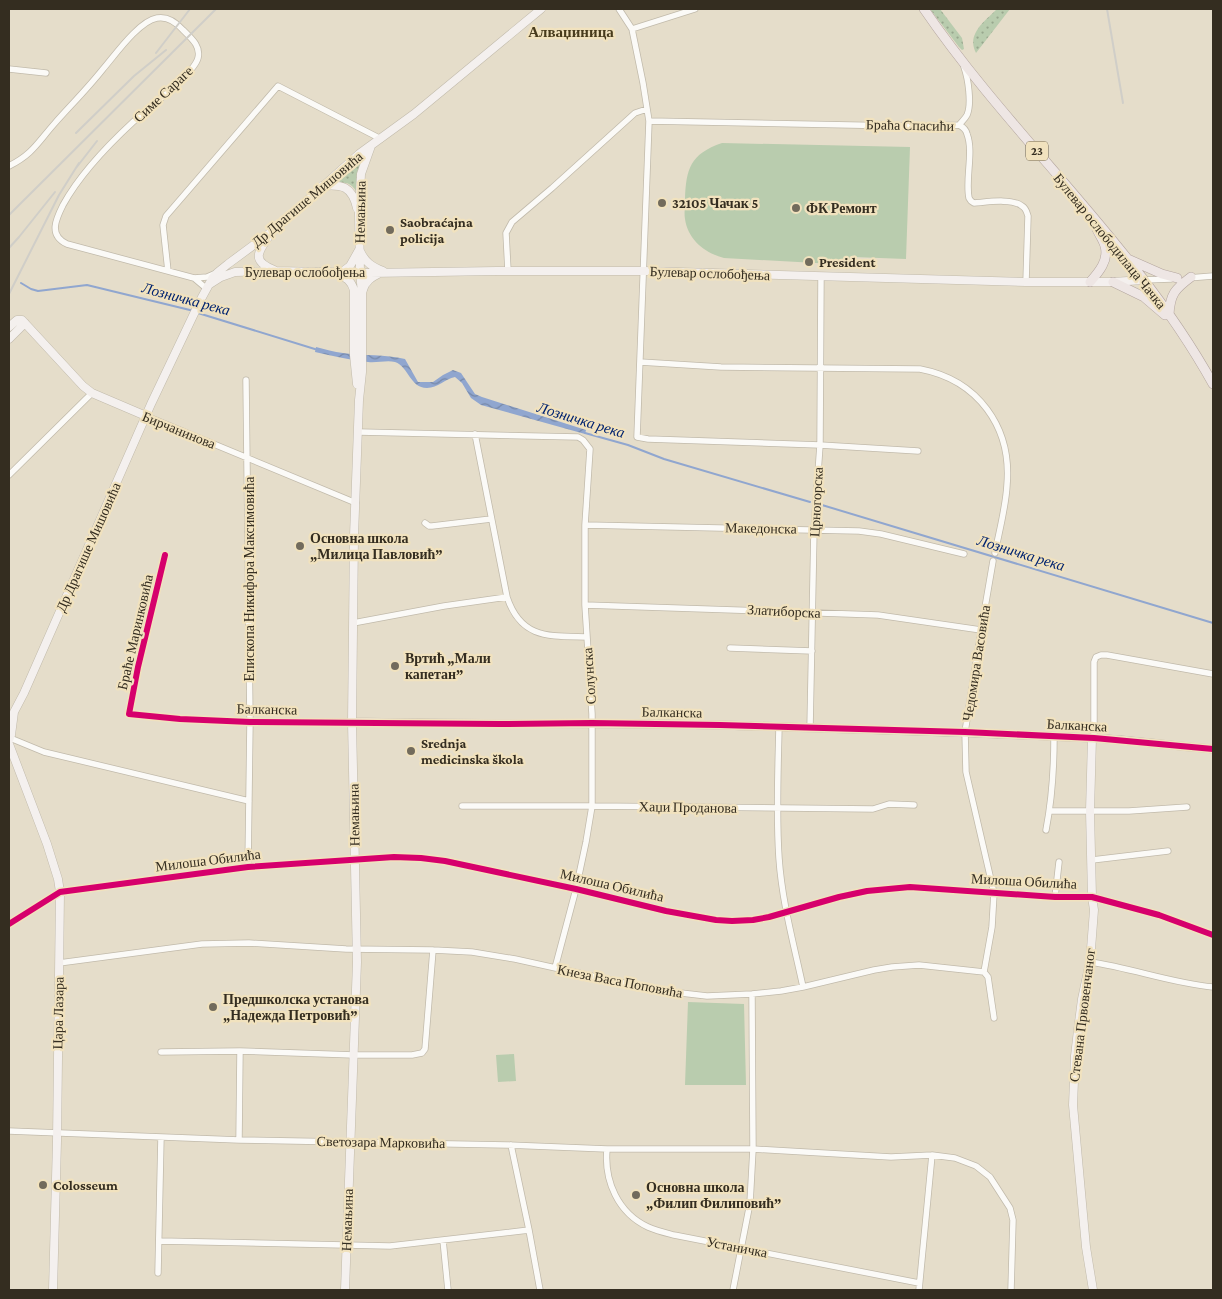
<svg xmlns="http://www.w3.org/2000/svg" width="1222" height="1299" font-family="'Crimson Pro',serif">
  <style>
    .grass { fill: url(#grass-dots) }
    .pitch { fill: #b9ccae }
    .water { fill: url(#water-waves) }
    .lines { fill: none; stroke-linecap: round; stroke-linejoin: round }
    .stream { stroke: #90a6cf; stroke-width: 2 }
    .street-casing { stroke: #c1baab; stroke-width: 7 }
    .secondary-casing { stroke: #c1baab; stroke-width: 9 }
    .primary-casing { stroke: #b3a59e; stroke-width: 10 }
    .street { stroke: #fbfaf7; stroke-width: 5.5 }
    .secondary { stroke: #f4f0ee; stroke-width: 8 }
    .primary { stroke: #eee6e4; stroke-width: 9 }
    .rail { stroke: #d0cec8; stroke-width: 2 }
    .cycleway-casing { stroke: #f1e2be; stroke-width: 9 }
    .cycleway { stroke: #d6006c; stroke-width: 6 }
    .poi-dot { fill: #726b5c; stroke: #f1e2be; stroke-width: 2 }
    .labels { text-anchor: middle; stroke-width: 4.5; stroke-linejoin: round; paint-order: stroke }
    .shield { fill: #f1e2be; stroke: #6d634f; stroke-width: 1 }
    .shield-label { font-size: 12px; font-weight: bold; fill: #342d20 }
    .street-label { font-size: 14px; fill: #342d20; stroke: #f1e2be }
    .poi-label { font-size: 14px; font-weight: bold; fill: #342d20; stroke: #f1e2be; text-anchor: start }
    .neighbourhood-label { font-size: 15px; font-weight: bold; fill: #483b1c; stroke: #f1e2be }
    .water-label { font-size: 15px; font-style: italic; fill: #012370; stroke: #f1e2be }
  </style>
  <defs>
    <pattern id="grass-dots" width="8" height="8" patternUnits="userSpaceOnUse" patternTransform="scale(1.25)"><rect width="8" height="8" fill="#b9ccae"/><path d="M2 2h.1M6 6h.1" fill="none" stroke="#97a68d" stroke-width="1.8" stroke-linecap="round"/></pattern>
    <pattern id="water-waves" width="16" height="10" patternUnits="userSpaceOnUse" patternTransform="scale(1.25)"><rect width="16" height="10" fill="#90a6cf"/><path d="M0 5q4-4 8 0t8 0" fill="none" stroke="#7688a8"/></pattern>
  </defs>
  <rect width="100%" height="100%" fill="#e5ddca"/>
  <path class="grass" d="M 930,9 L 940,9 L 962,38 L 964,49 L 962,50 L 959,47 Z
    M 997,9 L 1010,9 L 976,53 C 966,34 985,21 997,9 Z
    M 361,161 L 363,163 L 358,191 L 356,191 C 352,185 348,182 341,183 L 339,180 Z"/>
  <path class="pitch" d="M 722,143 L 910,147 L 906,259 L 853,257 L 852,265 L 724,258 C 705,253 688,240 685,219 C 684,213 685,206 685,200 C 686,169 690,154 722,143 Z
    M 688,1002 L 744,1004 L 746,1085 L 685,1085 Z
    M 514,1054 L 516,1081 L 498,1082 L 496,1055 Z"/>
  <path class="water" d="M 316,347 C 325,349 334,352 343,353 C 364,356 385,354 405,359 L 418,382 L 433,382 L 443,375 L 453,370 L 461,373 L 475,394 L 482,397 L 586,430 L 585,434 L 481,405 L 471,398 L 462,383 L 455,377 C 445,379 438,388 427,388 C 410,388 409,367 395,362 C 387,360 377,363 368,362 C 350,360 333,356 315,352 Z"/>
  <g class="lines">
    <path class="stream" d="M 21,283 L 31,289 L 38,291 L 87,285 L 194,311
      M 198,313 L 318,350
      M 585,433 L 628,445 L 664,459 L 810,502
      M 822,505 L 1213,623"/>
    <g class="street-casing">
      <path id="street" d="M 619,9 L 632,29 L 643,83 L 649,121 L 637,437 L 648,439 L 820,445 L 918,451
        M 632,29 L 695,9
        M 9,69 L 46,73
        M 649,121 L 901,126 L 959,125 C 963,127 966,129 967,134 C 974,152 965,179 969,198 L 971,201 L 974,203 C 987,202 1012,198 1022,206 C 1026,208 1027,213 1028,216 L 1026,282
        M 959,125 C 961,122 965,119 967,115 C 972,104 968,78 964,67
        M 9,166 C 33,154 38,142 55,123 C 71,105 88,88 103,69 C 115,55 139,21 157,18 C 168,16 176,22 183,30 C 191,38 201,46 198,58 C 194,74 147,109 133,122 C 107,146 80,174 63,205 C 56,219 48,235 67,244 L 194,278 L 207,277 L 214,274
        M 168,271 L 163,225 L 166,216 L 278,86 L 381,139
        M 508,271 L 506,233 L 512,222 L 552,188 L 635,113 L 647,109
        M 194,278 L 207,289
        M 1188,278 L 1213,276
        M 1143,280 L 1171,279
        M 640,362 L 721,367 L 920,369 C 978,380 1012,427 1007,485 C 1006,506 999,532 995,553
        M 246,380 L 250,722 L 248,867
        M 146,416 L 356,503
        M 359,432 L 578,437 L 583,440 L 590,449 L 585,525 L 585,605 L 592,714 L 592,806 L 586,842 L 576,889 L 555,968
        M 475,434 L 507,597 C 521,639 549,636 586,637
        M 9,475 L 92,393
        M 425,523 L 429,526 L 432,526 L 491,519
        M 585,525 L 859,531 L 881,534 L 964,554
        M 165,555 L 138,667 L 129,714 L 180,719 L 250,722 L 352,722
        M 585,605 L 878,615 L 981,630
        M 353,623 L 444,606 L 507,597
        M 730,648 L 812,651
        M 779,727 C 778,771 776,815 779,858 C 782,902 794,945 803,987
        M 810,728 L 814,529 L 820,445 L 821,276
        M 10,738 L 44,752 L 249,801
        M 1094,738 L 1094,662 L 1096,657 L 1101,655 L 1107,655 L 1213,674
        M 462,806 L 592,806 L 873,809 L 889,804 L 914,805
        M 1050,811 L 1129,811 L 1187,807
        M 1046,830 C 1052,799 1054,768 1054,737
        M 1092,860 L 1168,851
        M 1055,897 L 1059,862
        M 9,924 L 60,892 L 248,867 L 394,857 L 421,858 L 445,861 L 576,889 L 666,911 L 716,920 L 732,921 L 753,920 L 769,917 L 839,897 L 867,891 L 910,887 L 1055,897 L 1092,897 L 1159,915 L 1213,935
        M 1090,962 C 1132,968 1171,983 1213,987
        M 59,963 L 202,944 L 249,943 L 346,949 L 433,950 L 472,952 L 515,959 L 655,990 L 707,996 L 752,994 L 781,991 L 803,987 L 874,970 L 892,967 L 919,965 L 984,972 L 988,977 L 994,1018
        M 984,972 L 992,927 L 994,893 L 966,772 L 965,732 L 982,625 L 993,561
        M 161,1052 L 240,1051 L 354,1055 L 412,1055 L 422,1053 L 425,1049 L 433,950
        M 9,1131 L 239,1140 L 507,1145 L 607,1149 L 753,1149 L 891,1157 L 932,1155 L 955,1158 L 976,1166 L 990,1177 L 1010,1208 L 1013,1220 L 1011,1290
        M 239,1140 L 240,1051
        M 511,1145 L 529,1230 L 540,1290
        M 607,1149 C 604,1181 618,1213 648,1227 C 657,1231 666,1233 674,1235 L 919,1283
        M 443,1240 L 448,1290
        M 159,1241 L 390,1246 L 529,1230
        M 158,1273 L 161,1137
        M 733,1290 L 750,1203 L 753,1149 L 752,994
        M 919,1290 L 932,1155"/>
    </g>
    <g class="secondary-casing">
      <path id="secondary" d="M 322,186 C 342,184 352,186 357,208
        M 269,236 C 258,252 251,261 274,270
        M 360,251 C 365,262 372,267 383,271
        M 342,272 L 350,266 L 359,250
        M 338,274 C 346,278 351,280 354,290 L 354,355 L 357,384
        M 210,284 L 221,277 L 235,272 L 276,271 L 370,273 L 497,271 L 644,271 L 1026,282 L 1113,282 L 1143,280
        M 363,290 C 365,281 372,277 380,273
        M 9,327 L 17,320 L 22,320 L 83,386 L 92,393 L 146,416
        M 9,339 L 25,323
        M 352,722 C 475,725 598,722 720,725 C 844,729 968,732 1092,738 C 1133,740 1173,746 1213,749
        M 1092,738 L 1090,811 L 1092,897 L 1094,910 L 1090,962 L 1082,999 L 1078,1030 L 1075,1056 L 1073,1105 L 1086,1247 L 1093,1290
        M 9,740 L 11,735 L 14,712 L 24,693 L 151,404 L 201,299 L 213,277 L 218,272 L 228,264 L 274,230 L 359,154 L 414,114 L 541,9
        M 9,744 L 47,844 L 58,879 L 60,892 L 57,1141 L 53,1290
        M 345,1290 L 357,962 L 352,722 L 354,536 L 359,400 L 362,372 L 362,293 L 360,272 L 359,214 L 361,174 L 371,146"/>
    </g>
    <g class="primary-casing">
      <path id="primary" d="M 924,9 C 1013,139 1136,245 1213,384
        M 1128,259 L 1162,274 L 1177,278
        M 1090,282 C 1099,272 1109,260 1105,246 C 1103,239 1098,233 1096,227
        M 1113,282 L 1144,297 L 1165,315
        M 1169,315 C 1170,294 1175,289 1191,277"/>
    </g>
    <use href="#street" class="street"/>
    <use href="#secondary" class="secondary"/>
    <use href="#primary" class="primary"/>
    <path class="rail" d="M 1107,9 L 1123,103
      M 156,53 L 190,9
      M 76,133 L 134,76 L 166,50
      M 76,168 L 97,141
      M 9,215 L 216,9
      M 9,248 L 19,237 L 55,192
      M 9,294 L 59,195 L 79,163"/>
    <g class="cycleway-casing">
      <path id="cycleway" d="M 165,555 L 138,667 L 129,714 L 180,719 L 250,722 L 499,724 L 592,723 L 720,725 L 965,732 L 1094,738 L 1213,749
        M 9,924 L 60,892 L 248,867 L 394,857 L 421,858 L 445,861 L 576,889 L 666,911 L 716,920 L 732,921 L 753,920 L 769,917 L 839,897 L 867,891 L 910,887 L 1055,897 L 1092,897 L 1159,915 L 1213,935"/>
    </g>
    <use href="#cycleway" class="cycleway"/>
  </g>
  <g class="poi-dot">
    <circle cx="662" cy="203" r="5"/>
    <circle cx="796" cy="208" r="5"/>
    <circle cx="390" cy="230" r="5"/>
    <circle cx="809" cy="262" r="5"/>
    <circle cx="300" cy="546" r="5"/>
    <circle cx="395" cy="666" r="5"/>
    <circle cx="411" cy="751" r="5"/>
    <circle cx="213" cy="1007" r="5"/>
    <circle cx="43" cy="1185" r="5"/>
    <circle cx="636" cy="1195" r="5"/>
  </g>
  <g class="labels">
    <rect class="shield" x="1026" y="141.5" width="22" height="19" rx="4"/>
    <g class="shield-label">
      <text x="1037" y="155">23</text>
    </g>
    <g class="street-label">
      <text transform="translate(163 94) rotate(-43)" y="5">Симе Сараге</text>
      <text transform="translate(910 125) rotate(1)" y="5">Браћа Спасићи</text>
      <text transform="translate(307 199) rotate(-40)" y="5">Др Драгише Мишовића</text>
      <text transform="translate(360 212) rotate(-89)" y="5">Немањина</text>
      <text transform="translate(1110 241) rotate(51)" y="5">Булевар ослободилаца Чачка</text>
      <text x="305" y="277">Булевар ослобођења</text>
      <text transform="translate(710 273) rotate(2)" y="5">Булевар ослобођења</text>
      <text transform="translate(179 430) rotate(22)" y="5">Бирчанинова</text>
      <text transform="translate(816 502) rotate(-87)" y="5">Црногорска</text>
      <text transform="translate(761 528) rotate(1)" y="5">Македонска</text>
      <text transform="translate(88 547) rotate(-66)" y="5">Др Драгише Мишовића</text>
      <text transform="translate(249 579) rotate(-90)" y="5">Епископа Никифора Максимовића</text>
      <text transform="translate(784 611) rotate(3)" y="5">Златиборска</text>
      <text transform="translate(135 632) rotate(-77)" y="5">Браће Маринковића</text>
      <text transform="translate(976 663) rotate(-81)" y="5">Чедомира Васовића</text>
      <text transform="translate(589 676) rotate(-94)" y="5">Солунска</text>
      <text transform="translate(267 709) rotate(1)" y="5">Балканска</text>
      <text transform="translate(672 712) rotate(1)" y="5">Балканска</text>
      <text transform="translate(1077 725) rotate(3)" y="5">Балканска</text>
      <text transform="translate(688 807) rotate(1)" y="5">Хаџи Проданова</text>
      <text transform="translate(354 815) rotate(-91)" y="5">Немањина</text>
      <text transform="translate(208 860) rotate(-7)" y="5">Милоша Обилића</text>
      <text transform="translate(1024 881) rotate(3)" y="5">Милоша Обилића</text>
      <text transform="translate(612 885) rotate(13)" y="5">Милоша Обилића</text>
      <text transform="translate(620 981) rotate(11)" y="5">Кнеза Васа Поповића</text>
      <text transform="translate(58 1013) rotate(-89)" y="5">Цара Лазара</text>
      <text transform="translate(1082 1015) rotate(-83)" y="5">Стевана Првовенчаног</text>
      <text transform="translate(381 1142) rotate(1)" y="5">Светозара Марковића</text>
      <text transform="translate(347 1220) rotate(-88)" y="5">Немањина</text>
      <text transform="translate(737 1247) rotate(11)" y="5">Устаничка</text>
    </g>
    <g class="poi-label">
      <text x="672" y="208">32105 Чачак 5</text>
      <text x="806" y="213">ФК Ремонт</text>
      <text x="400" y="227">Saobraćajna<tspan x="400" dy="16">policija</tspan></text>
      <text x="819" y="267">President</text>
      <text x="310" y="543">Основна школа<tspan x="310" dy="16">„Милица Павловић”</tspan></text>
      <text x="405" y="663">Вртић „Мали<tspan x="405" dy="16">капетан”</tspan></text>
      <text x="421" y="748">Srednja<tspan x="421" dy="16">medicinska škola</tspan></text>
      <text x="223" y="1004">Предшколска установа<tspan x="223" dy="16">„Надежда Петровић”</tspan></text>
      <text x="53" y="1190">Colosseum</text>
      <text x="646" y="1192">Основна школа<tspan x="646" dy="16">„Филип Филиповић”</tspan></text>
    </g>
    <g class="neighbourhood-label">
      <text x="571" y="37">Алваџиница</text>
    </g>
    <g class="water-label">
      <text transform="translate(186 299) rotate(15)" y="5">Лозничка река</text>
      <text transform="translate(581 420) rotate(17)" y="5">Лозничка река</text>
      <text transform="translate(1021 553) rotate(17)" y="5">Лозничка река</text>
    </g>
  </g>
  <rect width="1222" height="1299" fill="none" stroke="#342d20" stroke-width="20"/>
</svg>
